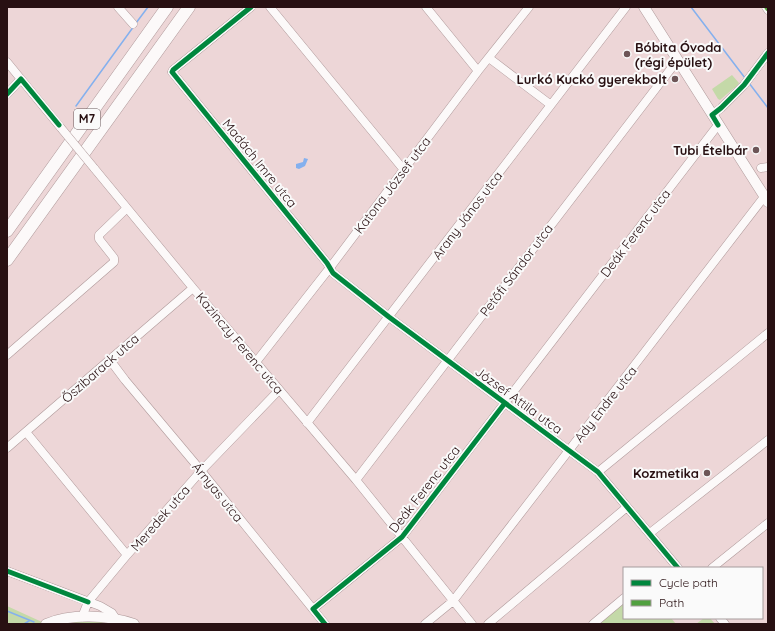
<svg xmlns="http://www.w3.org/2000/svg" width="775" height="631" font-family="Quicksand,sans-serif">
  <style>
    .green { fill: #c4d9a8 }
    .water { fill: #84b0ee }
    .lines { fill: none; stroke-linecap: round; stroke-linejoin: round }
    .stream { stroke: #84b0ee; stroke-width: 1.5 }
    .minor-casing { stroke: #af999a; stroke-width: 9 }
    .major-casing { stroke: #af999a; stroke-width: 11 }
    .highway-casing { stroke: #af999a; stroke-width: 13 }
    .minor { stroke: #fcf9f9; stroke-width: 8 }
    .major { stroke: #fcf9f9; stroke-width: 10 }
    .highway { stroke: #fcf9f9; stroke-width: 12 }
    .minor-bridge-casing { stroke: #af999a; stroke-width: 9; stroke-linecap: butt }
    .minor-bridge { stroke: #fcf9f9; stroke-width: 8 }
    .quiet { stroke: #51a03f; stroke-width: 4; stroke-dasharray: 8 4; stroke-linecap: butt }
    .cycleway-casing { stroke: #fafafa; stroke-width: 8 }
    .cycleway { stroke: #00873e; stroke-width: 5 }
    .poi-dot { fill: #6d5557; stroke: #fafafa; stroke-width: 1.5 }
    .labels { text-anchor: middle; stroke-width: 4; stroke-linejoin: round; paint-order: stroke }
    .shield { fill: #fafafa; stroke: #675658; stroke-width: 1 }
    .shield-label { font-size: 12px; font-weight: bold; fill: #281012 }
    .poi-label { font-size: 13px; font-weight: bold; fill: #281012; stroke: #fafafa; text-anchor: end }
    .street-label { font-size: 13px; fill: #281012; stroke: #fafafa }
  </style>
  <rect width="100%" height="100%" fill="#edd6d7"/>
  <path class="green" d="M 732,75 L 739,83 L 735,88 L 734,88 L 720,100 L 718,99 L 712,89 Z
    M 624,601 L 624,618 L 671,618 L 676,624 L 596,624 Z
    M 7,606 L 42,622 L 39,624 L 7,624 Z
    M 704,618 L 710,618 L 715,624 L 696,624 Z
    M 83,620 L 123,624 L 57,624 Z"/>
  <path class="water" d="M 304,158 L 308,159 L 305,166 L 299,169 L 296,168 L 296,164 L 303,162 Z"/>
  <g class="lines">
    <path class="stream" d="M 691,7 L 745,78
      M 136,23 L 148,7
      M 749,83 L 768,108
      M 76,106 L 134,26
      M 7,611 L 34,622
      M 24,624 L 29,621"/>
    <g class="minor-casing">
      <path id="minor" d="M 118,7 L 133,24
        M 251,7 L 173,70 L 172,72 L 327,263 L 333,273 L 389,317 L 598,472 L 678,568
        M 270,7 L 404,170
        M 426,7 L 478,71
        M 766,7 L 768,10
        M 489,58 L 551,105
        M 7,62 L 61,128
        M 7,94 L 21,79
        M 712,115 L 721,108 L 744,85 L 768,53
        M 94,168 L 193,288 L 356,480 L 472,624
        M 761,168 L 768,167
        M 7,355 L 114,262 L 114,258 L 99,239 L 99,235 L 127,208
        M 110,360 L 125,380 L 198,467 L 325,624
        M 256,362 L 332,265 L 478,71 L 529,7
        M 307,423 L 626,7
        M 26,432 L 127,555
        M 7,448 L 193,288
        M 598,472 L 768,333
        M 356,480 L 673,66 L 678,61
        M 650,533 L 768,440
        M 712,568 L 768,523
        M 7,571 L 100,606 L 112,613 L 116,619
        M 313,609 L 402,537 L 718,125
        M 82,617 L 88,602 L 127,555 L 201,471 L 279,390
        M 720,618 L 725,624
        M 425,624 L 453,601 L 764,197
        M 488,624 L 627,507
        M 593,624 L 624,598"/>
    </g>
    <g class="major-casing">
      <path id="major" d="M 644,7 L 768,202
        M 46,624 C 71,613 108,615 134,624"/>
    </g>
    <g class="highway-casing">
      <path id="highway" d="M 7,231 L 167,7
        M 7,260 L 189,7"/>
    </g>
    <use href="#minor" class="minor"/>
    <use href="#major" class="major"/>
    <use href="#highway" class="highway"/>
    <g class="minor-bridge-casing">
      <path id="minor-bridge" d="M 61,128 L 94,168"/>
    </g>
    <use href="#minor-bridge" class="minor-bridge"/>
    <path class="quiet" d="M 766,7 L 768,10"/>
    <g class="cycleway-casing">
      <path id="cycleway" d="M 251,7 L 173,70 L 172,72 L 327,263 L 333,273 L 389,317 L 598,472 L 678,568
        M 7,94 L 21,79 L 59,125
        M 718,125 L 712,115 L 721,108 L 744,85 L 768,53
        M 7,571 L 88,602
        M 325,624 L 313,609 L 402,537 L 505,403"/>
    </g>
    <use href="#cycleway" class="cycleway"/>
  </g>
  <g class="poi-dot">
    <circle cx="627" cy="54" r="4"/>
    <circle cx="675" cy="79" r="4"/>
    <circle cx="756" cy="150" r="4"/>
    <circle cx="707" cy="473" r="4"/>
  </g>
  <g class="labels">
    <rect class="shield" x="74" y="109" width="26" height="20" rx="3"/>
    <g class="shield-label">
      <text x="87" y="123">M7</text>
    </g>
    <g class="poi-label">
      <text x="635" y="52" text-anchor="start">Bóbita Óvoda<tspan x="635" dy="15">(régi épület)</tspan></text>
      <text x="667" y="84">Lurkó Kuckó gyerekbolt</text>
      <text x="748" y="155">Tubi Ételbár</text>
      <text x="699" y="478">Kozmetika</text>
    </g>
    <g class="street-label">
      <text transform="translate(260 163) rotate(51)" y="5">Madách Imre utca</text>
      <text transform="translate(392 185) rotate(-53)" y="5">Katona József utca</text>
      <text transform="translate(467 215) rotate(-53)" y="5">Arany János utca</text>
      <text transform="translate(635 233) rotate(-53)" y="5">Deák Ferenc utca</text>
      <text transform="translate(516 270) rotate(-53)" y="5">Petőfi Sándor utca</text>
      <text transform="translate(240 343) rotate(50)" y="5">Kazinczy Ferenc utca</text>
      <text transform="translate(100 368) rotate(-41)" y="5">Őszibarack utca</text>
      <text transform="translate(519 400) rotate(36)" y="5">József Attila utca</text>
      <text transform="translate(605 404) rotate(-52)" y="5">Ady Endre utca</text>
      <text transform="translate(424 489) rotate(-52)" y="5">Deák Ferenc utca</text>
      <text transform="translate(218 492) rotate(51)" y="5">Árnyas utca</text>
      <text transform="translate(160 518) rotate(-49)" y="5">Meredek utca</text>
    </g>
  </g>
  <rect width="775" height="631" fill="none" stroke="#281012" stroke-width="16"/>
  <rect x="623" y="567" width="140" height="52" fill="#fafafa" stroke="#a69c9d"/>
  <rect x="631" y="580" width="20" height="6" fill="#00873e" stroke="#a69c9d"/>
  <text x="659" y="587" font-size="12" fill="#281012">Cycle path</text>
  <rect x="631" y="600" width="20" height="6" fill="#51a03f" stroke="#a69c9d"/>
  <text x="659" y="607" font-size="12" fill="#281012">Path</text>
</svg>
